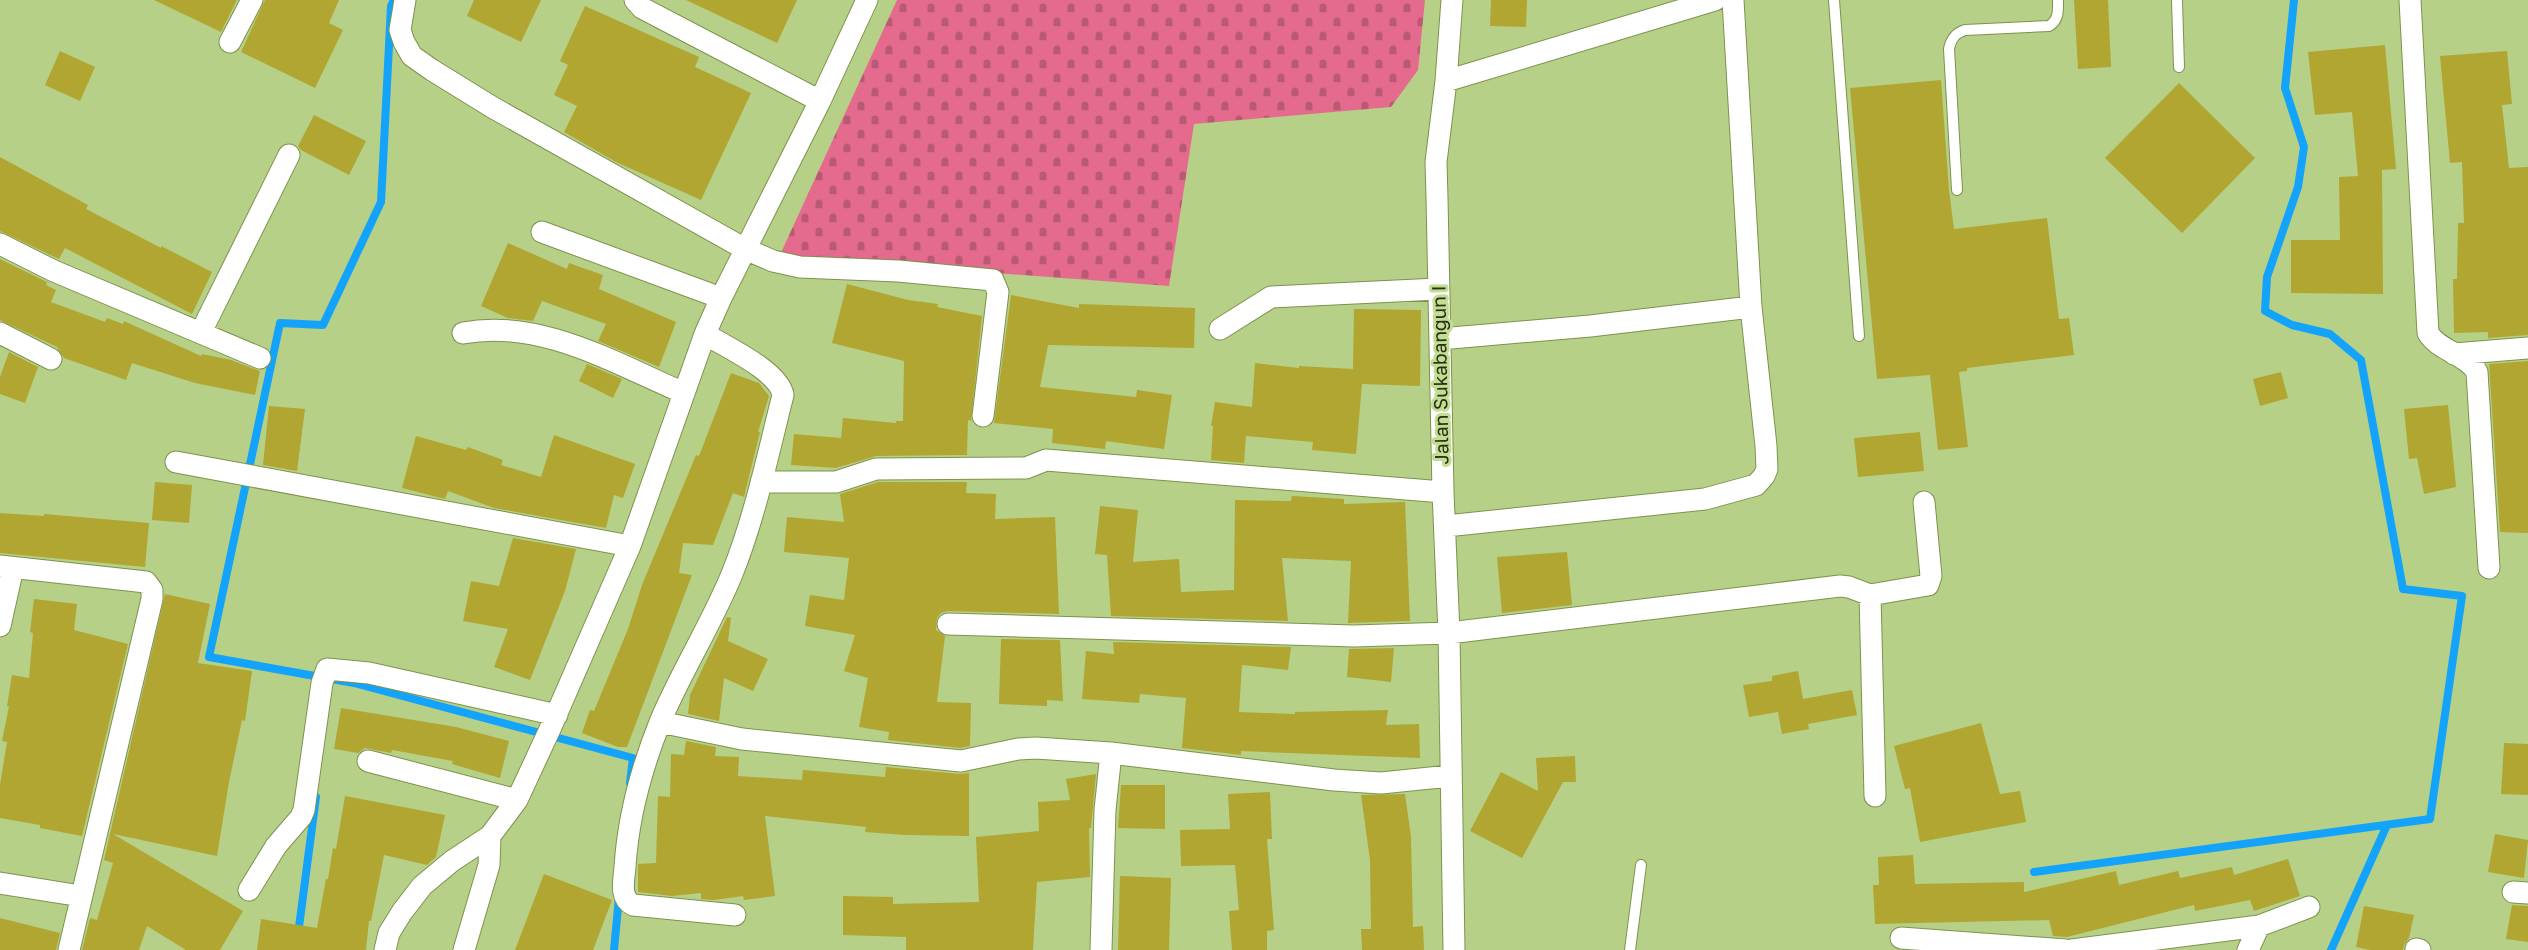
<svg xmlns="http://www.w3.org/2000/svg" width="2528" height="950" font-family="'Golos Text',sans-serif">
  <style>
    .cemetery { fill: url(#cemetery-stones) }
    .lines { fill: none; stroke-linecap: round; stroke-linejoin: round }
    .stream { stroke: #14a3fa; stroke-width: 8 }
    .building { fill: #b0a631 }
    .service-casing { stroke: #7c934c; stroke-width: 12 }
    .minor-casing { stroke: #7c934c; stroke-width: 23 }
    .service { stroke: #fff; stroke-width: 10 }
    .minor { stroke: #fff; stroke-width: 21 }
    .labels { text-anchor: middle; stroke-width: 6; stroke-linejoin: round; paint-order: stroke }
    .street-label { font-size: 19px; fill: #283113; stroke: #c3dd93 }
  </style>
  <defs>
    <pattern id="cemetery-stones" width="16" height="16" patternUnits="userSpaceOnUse" patternTransform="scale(1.75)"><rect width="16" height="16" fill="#e56b8e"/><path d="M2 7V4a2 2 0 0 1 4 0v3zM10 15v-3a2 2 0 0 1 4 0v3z" fill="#ba5973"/></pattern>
  </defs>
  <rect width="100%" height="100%" fill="#b7d087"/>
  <path class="cemetery" d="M 897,0 L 1425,0 L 1418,70 L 1391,107 L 1194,124 L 1169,286 L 779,257 Z"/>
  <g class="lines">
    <path class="stream" d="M 394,0 L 391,6 L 381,202 L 323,325 L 280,323 L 209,657 L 354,683 L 633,758 L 630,783
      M 2034,872 L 2430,819 L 2462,596 L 2403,589 L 2361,360 L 2330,334 L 2292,325 L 2265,311 L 2267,277 L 2298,187 L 2304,147 L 2285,88 L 2294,0
      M 296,950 L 316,797
      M 614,950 L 619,897
      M 2331,950 L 2387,825"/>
  </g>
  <path class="building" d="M 154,0 L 237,0 L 221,32 Z
    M 265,0 L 339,0 L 329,23 L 343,30 L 315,88 L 241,52 Z
    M 474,0 L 541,0 L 521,42 L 467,16 Z
    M 686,0 L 797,0 L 777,43 Z
    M 1491,0 L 1527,0 L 1526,27 L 1490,26 Z
    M 2074,0 L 2108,0 L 2111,67 L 2078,69 Z
    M 585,6 L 699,57 L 695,67 L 751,93 L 701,200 L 616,162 L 564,132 L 577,106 L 554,95 L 568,65 L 560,61 Z
    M 2385,45 L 2396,169 L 2382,170 L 2383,294 L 2291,293 L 2291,240 L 2340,240 L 2339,177 L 2358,176 L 2352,112 L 2315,115 L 2308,52 Z
    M 60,51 L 95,67 L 80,101 L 45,85 Z
    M 2507,51 L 2512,104 L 2502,105 L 2509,168 L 2528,167 L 2528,335 L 2488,338 L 2488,332 L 2454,333 L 2453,279 L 2457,279 L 2458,223 L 2464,223 L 2462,162 L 2450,163 L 2440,56 Z
    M 1941,80 L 1949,190 L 1954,229 L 2047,218 L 2059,319 L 2069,318 L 2074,355 L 1967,368 L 1967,371 L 1959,372 L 1968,447 L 1938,450 L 1930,375 L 1877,379 L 1850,88 Z
    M 2179,83 L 2255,158 L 2182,233 L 2105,158 Z
    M 314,115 L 366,141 L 349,175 L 301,150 L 298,146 Z
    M 0,157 L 88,205 L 86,209 L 161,248 L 161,246 L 212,272 L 192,314 L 65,248 L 59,259 L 0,231 Z
    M 508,243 L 567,269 L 569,263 L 603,275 L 599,289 L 676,322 L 659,367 L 598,341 L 606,324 L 542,301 L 533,321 L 508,318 L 481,306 Z
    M 0,259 L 47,282 L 46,285 L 56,290 L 51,302 L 105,322 L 107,318 L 123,324 L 124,321 L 201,356 L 202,354 L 231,360 L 260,371 L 255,395 L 195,383 L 132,363 L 126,380 L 64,358 L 57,347 L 0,320 Z
    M 847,284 L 908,300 L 938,304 L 937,307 L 982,316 L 971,421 L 968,420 L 967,455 L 876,456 L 836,468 L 791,465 L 794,434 L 841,438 L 843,418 L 896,423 L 896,421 L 903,421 L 904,361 L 832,343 Z
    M 1011,295 L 1079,308 L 1079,304 L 1195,308 L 1194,348 L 1048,345 L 1040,387 L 1136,397 L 1137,390 L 1172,395 L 1164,449 L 1106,441 L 1105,449 L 1052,443 L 1053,429 L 994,423 Z
    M 1354,309 L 1421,310 L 1420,386 L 1362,384 L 1356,454 L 1312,450 L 1313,442 L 1246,436 L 1244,463 L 1211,460 L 1213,426 L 1211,426 L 1215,402 L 1252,407 L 1255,363 L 1299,368 L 1299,366 L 1353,369 Z
    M 9,352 L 38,367 L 25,403 L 0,394 L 0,377 Z
    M 2528,361 L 2528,533 L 2500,532 L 2489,364 Z
    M 587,364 L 622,379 L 613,398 L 579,381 Z
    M 2281,372 L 2288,398 L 2260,406 L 2253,379 Z
    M 731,373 L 759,383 L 769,396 L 758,432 L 760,432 L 744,497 L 733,493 L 713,545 L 683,543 L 679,573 L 692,575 L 627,747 L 618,747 L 582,733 L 590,710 L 594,711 L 628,629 L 642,585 L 696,455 L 699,456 Z
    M 2448,405 L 2456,487 L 2424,494 L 2417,458 L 2409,459 L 2404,409 Z
    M 269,406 L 305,409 L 297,471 L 263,465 Z
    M 1920,432 L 1924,471 L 1858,477 L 1854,438 Z
    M 554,435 L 635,464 L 623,498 L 614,495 L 606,528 L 494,508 L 448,491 L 445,499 L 402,488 L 416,436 L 466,450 L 468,447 L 503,460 L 501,465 L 541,477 Z
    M 155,482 L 192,485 L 189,523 L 152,520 Z
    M 878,482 L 967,482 L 966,493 L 996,494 L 995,519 L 1055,517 L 1059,614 L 948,611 L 941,613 L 937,618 L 936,630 L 945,636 L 937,702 L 971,703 L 970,746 L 960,748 L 888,740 L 889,732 L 859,727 L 868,678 L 844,671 L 855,635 L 805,626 L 810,595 L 844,600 L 849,558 L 784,552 L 787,517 L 844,522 L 840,494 Z
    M 1292,496 L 1344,499 L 1344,504 L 1405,502 L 1410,621 L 1348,623 L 1351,561 L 1282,558 L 1288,621 L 1111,616 L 1107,555 L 1095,554 L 1100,506 L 1138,510 L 1133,562 L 1179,559 L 1181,592 L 1234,590 L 1235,500 L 1291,501 Z
    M 0,513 L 44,516 L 44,514 L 149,523 L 145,567 L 0,553 Z
    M 513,538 L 576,549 L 565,591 L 530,680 L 494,667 L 508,629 L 463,621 L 471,581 L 499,586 Z
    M 1567,552 L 1572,605 L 1502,613 L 1497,557 Z
    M 165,594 L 210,604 L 198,663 L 252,671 L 245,721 L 242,720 L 229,782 L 217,856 L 113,834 L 243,911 L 220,950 L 186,950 L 147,926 L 139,950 L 82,950 L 90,918 L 97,920 L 113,863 L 104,860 Z
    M 34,599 L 77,604 L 74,630 L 128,644 L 82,836 L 40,828 L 40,825 L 0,818 L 0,785 L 7,742 L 2,741 L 9,706 L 7,706 L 12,675 L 29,678 L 33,633 L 30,632 Z
    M 727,617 L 731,618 L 728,641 L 768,659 L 753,691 L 724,678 L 719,721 L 688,714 L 690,695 Z
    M 1001,639 L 1060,640 L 1063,701 L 1047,700 L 1047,706 L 999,704 Z
    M 1113,642 L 1291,647 L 1288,670 L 1242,665 L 1239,712 L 1295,714 L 1295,712 L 1388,710 L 1386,725 L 1419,724 L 1420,758 L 1241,751 L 1241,755 L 1182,748 L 1186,698 L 1140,694 L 1139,703 L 1082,699 L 1086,651 L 1114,654 Z
    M 1394,648 L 1391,682 L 1347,677 L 1349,649 Z
    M 1798,671 L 1803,699 L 1852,690 L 1857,715 L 1808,724 L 1809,729 L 1782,734 L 1778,712 L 1749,717 L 1743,685 L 1772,681 L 1772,676 Z
    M 341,708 L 456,727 L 509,741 L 500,778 L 452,764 L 453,761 L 392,750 L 391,753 L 365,748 L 358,753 L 334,749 Z
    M 1981,723 L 2000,794 L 2020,791 L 2026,822 L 1920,842 L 1910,788 L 1905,789 L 1894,746 Z
    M 686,741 L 716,747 L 715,756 L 739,757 L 738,776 L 802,780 L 803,770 L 885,777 L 886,767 L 960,774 L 969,773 L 969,836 L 905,835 L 865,832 L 866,827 L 765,816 L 775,896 L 744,900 L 743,896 L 714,900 L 701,899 L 701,893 L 672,896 L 638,892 L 638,864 L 656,863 L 658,796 L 670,797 L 671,754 L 684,755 Z
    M 2504,743 L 2528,744 L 2528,795 L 2501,794 Z
    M 1575,756 L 1576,782 L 1563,782 L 1522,858 L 1470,831 L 1501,772 L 1538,791 L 1536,758 Z
    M 1096,774 L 1091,828 L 1089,828 L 1090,877 L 1037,882 L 1033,950 L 906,950 L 906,937 L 843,935 L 843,896 L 893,897 L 893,904 L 979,902 L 976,837 L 1039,831 L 1038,802 L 1070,800 L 1066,779 Z
    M 1121,785 L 1165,785 L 1165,829 L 1118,828 Z
    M 1270,792 L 1272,839 L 1267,839 L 1274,930 L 1267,931 L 1267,950 L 1232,950 L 1229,911 L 1239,910 L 1235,865 L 1181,866 L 1180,830 L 1230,829 L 1228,794 Z
    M 1405,794 L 1411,837 L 1413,927 L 1423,926 L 1424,950 L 1362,950 L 1361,929 L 1371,929 L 1370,860 L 1361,795 Z
    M 345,796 L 445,815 L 436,857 L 427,865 L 384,855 L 371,921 L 369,921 L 366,950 L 257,950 L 261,919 L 317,928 L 326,879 L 328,879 L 333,848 L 336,849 Z
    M 2495,834 L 2528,840 L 2524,878 L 2488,872 Z
    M 1913,855 L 1915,884 L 2024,882 L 2024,892 L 2116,871 L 2119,885 L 2178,871 L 2180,878 L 2232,867 L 2234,875 L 2288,859 L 2300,896 L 2254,911 L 2250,900 L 2195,911 L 2194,905 L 2067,937 L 2053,936 L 2049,920 L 1875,924 L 1873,885 L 1879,885 L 1878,857 Z
    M 544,874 L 612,900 L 593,950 L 515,950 Z
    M 1120,876 L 1171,878 L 1169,950 L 1118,950 Z
    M 2512,905 L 2528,906 L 2528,942 L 2506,939 Z
    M 2364,906 L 2414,915 L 2409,938 L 2404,945 L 2403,950 L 2370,950 L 2356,947 Z
    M 0,918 L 60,933 L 56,950 L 0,950 Z"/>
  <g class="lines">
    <g class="service-casing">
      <path id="service" d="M 1834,0 L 1859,336
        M 2177,0 L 2179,67
        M 1957,190 L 1949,49 C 1951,39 1955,33 1965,30 L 2049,26 C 2059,20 2058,11 2058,0
        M 1630,950 L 1641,865"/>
    </g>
    <g class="minor-casing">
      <path id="minor" d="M 405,0 L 400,30 L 404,42 L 412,56 L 432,70 L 492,107 L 745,249 L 773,261 L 800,267 L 898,271 L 993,280 L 998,292 L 983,416
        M 635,0 L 642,8 L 820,101
        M 2410,0 L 2428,333 C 2439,351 2466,354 2477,372 L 2489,568
        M 230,42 L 252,0
        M 1446,81 L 1452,0
        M 542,232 L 721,298
        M 0,244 L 54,271 L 260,358
        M 1220,329 L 1271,297 L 1438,289
        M 201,332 L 289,155
        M 0,333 L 51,359
        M 463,333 C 540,318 616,364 684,393
        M 705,334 C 726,347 779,371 783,395 C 768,454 755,517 732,574 C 711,625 681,672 660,722 C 642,767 628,818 625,867 C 624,880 619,898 633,905 L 735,915
        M 1440,339 L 1590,326 L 1751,307
        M 2454,354 L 2528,348
        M 176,462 L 630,546
        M 761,482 L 836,482 L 876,469 L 1026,468 L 1046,460 L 1443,492
        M 1446,526 L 1705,499 L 1756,485 L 1764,476 L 1767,469 L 1766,446 L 1751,307 L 1733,0
        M 0,566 L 146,582 L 152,590 L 152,599 L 69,950
        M 1870,595 L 1875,796
        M 948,624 L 1354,636 L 1449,633 L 1840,586 L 1849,587 L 1870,595 L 1928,585 L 1931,576 L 1924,502
        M 0,626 L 13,568
        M 660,722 L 742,739 L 961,761 L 1018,749 L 1036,748 L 1111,753 L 1334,780 L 1381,783 L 1450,776
        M 368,761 L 517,800
        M 0,883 L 81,896
        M 249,890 L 276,846 L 301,817 L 304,810 L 322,683 L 327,669 L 369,673 L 557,715
        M 2513,892 L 2528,893
        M 1901,938 L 2066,950
        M 2416,949 L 2420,950
        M 385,950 L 389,933 L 402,912 L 422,886 L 452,861 L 490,836 L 517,800 L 550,729 L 630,546 L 705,334 L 721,298 L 820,101 L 867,0
        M 464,950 L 489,865 L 490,836
        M 1101,950 L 1105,810 L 1111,753
        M 1454,950 L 1449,633 L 1443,492 L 1437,198 L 1436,162 L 1446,81 L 1715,0
        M 2072,950 L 2259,926 L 2309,907
        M 2248,950 L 2259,926"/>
    </g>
    <use href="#service" class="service"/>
    <use href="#minor" class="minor"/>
  </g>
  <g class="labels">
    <g class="street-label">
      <text transform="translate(1440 375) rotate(-91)" y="7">Jalan Sukabangun I</text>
    </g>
  </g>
</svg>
